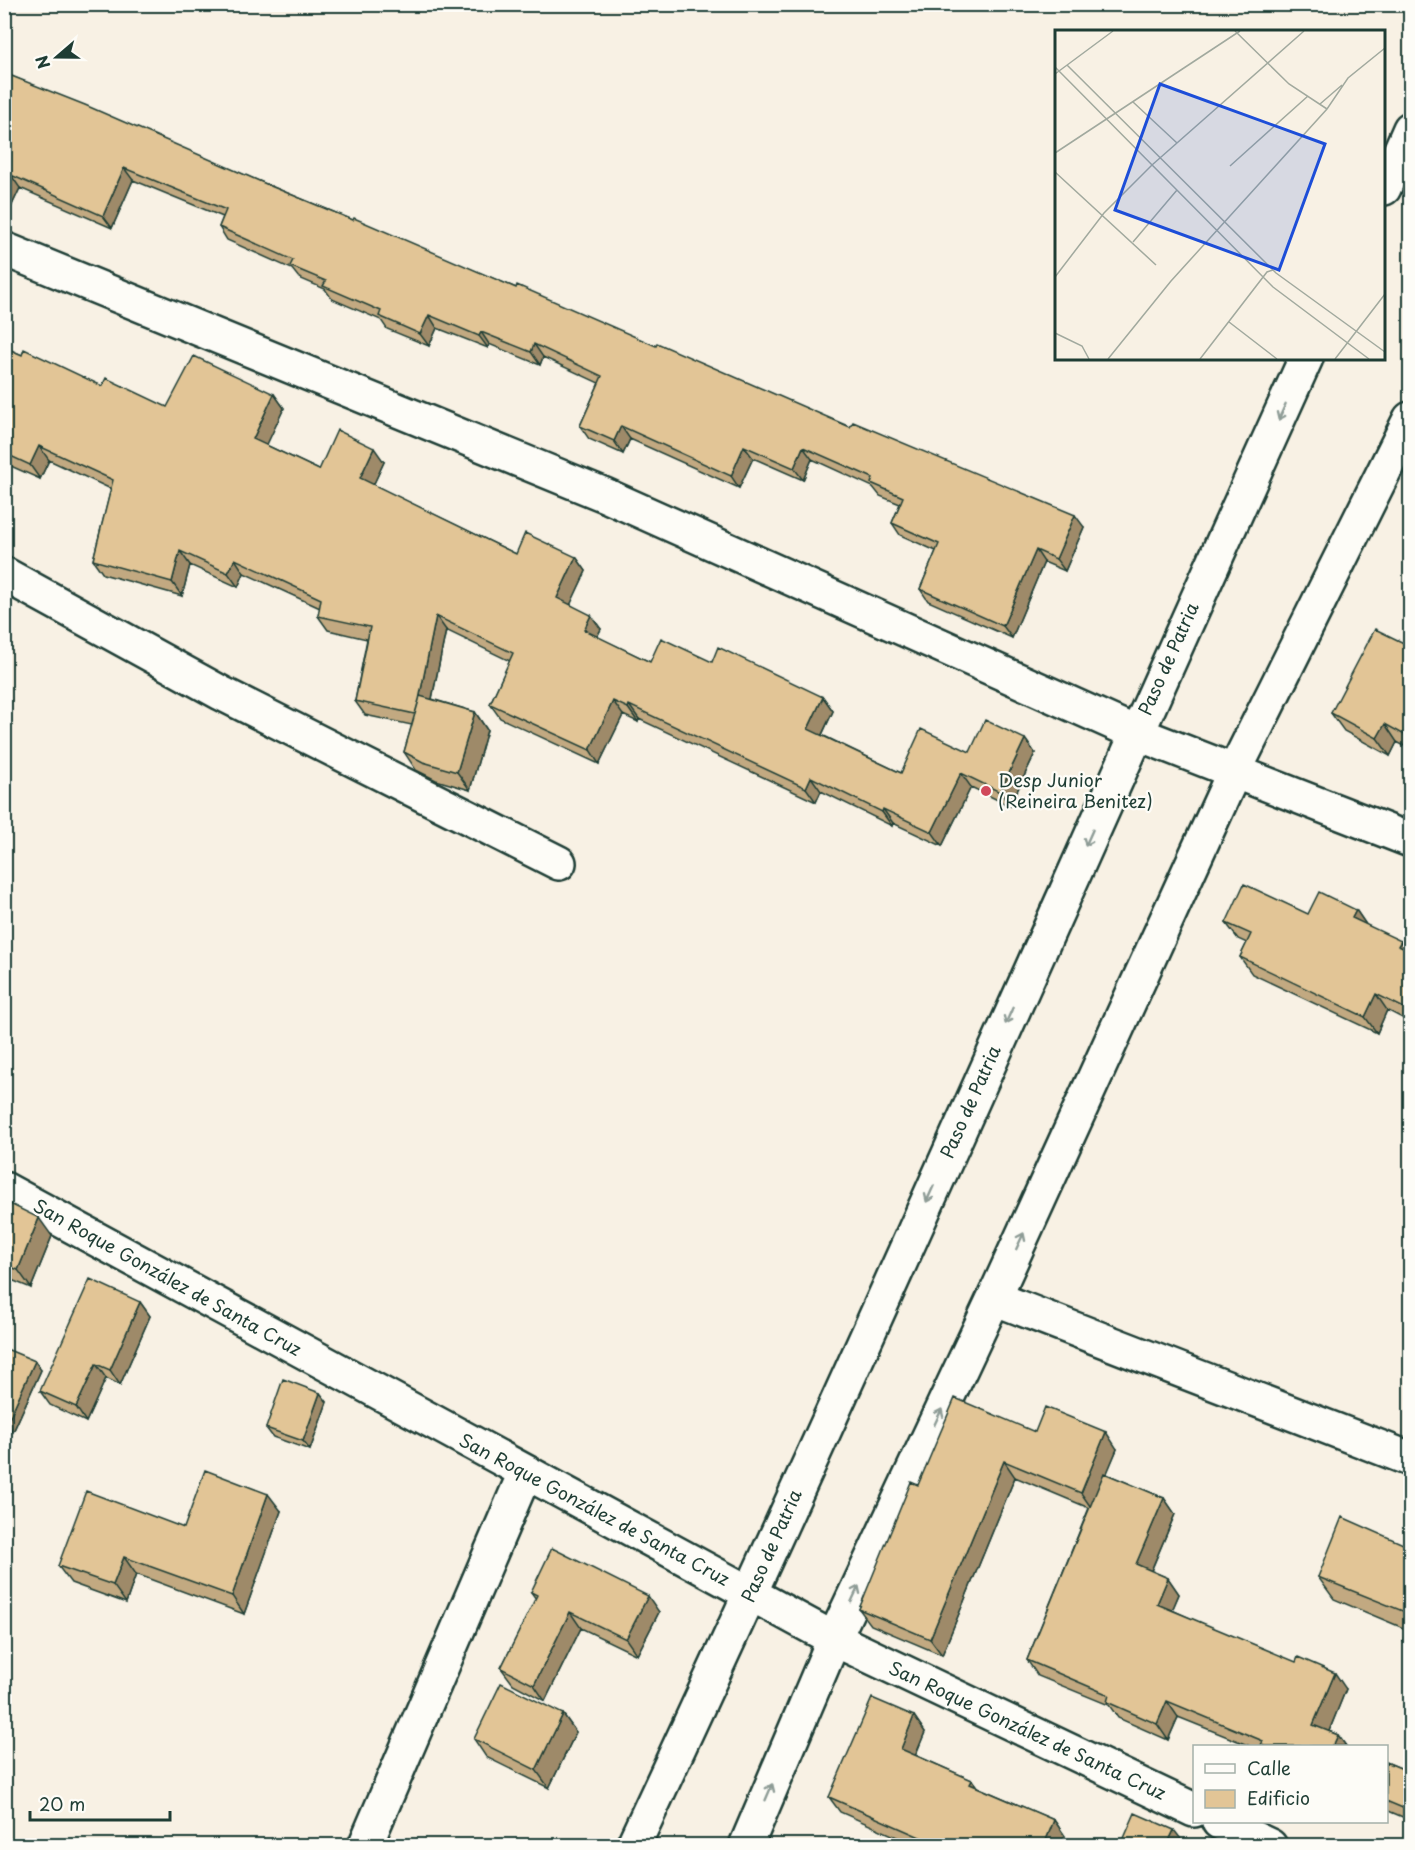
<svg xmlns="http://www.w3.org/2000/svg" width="1415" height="1850" font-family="'Playpen Sans',sans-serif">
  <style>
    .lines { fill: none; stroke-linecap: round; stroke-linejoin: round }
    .street-casing { stroke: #1f3d34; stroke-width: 38 }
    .street { stroke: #fdfcf7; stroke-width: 33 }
    .wall { fill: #c2a981; stroke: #1f3d34; stroke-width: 1.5 }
    .shaded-wall { fill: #9e8a69; stroke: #1f3d34; stroke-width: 1.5 }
    .building { fill: #e2c596; stroke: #1f3d34; stroke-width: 1.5 }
    .oneway { stroke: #8e9c96 }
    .poi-dot { fill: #d1495b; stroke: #fdfcf7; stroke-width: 2 }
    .labels { text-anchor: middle; stroke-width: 4.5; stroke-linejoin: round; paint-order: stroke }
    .street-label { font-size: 18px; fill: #1f3d34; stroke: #fdfcf7 }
    .poi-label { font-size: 18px; fill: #1f3d34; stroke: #fdfcf7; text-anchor: start }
    .inset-road { fill: none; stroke: #a1a99e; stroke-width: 1.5 }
    .view { fill: #1d4ed8; fill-opacity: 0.15; stroke: #1d4ed8; stroke-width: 3 }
    .inset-edge { fill: none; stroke: #1f3d34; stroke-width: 3 }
  </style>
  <rect width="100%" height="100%" fill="#f8f1e4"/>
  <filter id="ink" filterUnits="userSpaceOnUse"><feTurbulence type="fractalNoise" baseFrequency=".0167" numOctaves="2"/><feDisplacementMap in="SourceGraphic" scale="12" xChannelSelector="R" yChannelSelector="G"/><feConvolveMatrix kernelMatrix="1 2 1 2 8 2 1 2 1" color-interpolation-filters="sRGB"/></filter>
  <g filter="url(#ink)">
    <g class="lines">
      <g class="street-casing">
        <path id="street" d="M 1384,188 L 1410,129
          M 4,249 L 605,495 L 1136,733 L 1410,840
          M 4,574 L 221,693 L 559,863
          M 4,1189 L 834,1639 L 1194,1810
          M 994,1298 L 1410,1459
          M 1219,1822 L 1270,1846
          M 365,1846 L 525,1473
          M 633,1846 C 864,1353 1081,854 1306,358
          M 746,1846 L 834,1639 L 994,1298 L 1234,772 L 1410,419"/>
      </g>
      <use href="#street" class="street"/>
    </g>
    <path class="wall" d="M 4,73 L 273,187 L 656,346 L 1084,527 L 1065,571 L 1044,562 L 1012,638 L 928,601 L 920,589 L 936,551 L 900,535 L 892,523 L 900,504 L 880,496 L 873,487 L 812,459 L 803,480 L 753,458 L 739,488 L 630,439 L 623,454 L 589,439 L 580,426 L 599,383 L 543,357 L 540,365 L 489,344 L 488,348 L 437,328 L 429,346 L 387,329 L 381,320 L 332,299 L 325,289 L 299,278 L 292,269 L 227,240 L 219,227 L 223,217 L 133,180 L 112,228 L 20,188 L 4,222 Z
      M 4,347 L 22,355 L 102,386 L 167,407 L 274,394 L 284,408 L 266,445 L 319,470 L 384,462 L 373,485 L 516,554 L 576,557 L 586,571 L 570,604 L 601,629 L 597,637 L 650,662 L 712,662 L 823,697 L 833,711 L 822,735 L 901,773 L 970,752 L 1025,739 L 1035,753 L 1010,806 L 971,787 L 942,846 L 893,823 L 892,826 L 821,791 L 816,802 L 639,719 L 638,722 L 623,715 L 599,764 L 500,718 L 490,704 L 510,661 L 446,630 L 432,699 L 475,712 L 487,730 L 470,790 L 436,780 L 416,770 L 404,752 L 412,725 L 365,715 L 355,701 L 367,639 L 328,630 L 318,616 L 320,608 L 244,573 L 238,587 L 190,565 L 182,596 L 103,574 L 93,560 L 111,489 L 49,460 L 40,479 L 4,463 Z
      M 1410,646 L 1410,749 L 1397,742 L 1390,756 L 1344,731 L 1331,713 Z
      M 1356,910 L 1366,925 L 1410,951 L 1410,1022 L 1387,1010 L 1377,1033 L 1252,974 L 1240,957 L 1247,943 L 1238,939 L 1226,923 Z
      M 4,1201 L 52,1236 L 31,1288 L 4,1277 Z
      M 140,1302 L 150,1316 L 120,1385 L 106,1378 L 86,1422 L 50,1405 L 40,1391 Z
      M 4,1348 L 41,1370 L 13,1432 L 4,1429 Z
      M 320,1393 L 327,1402 L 310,1450 L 273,1437 L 266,1428 Z
      M 1035,1432 L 1117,1449 L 1106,1474 L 1164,1498 L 1175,1514 L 1151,1571 L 1168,1578 L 1179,1594 L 1172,1610 L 1346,1689 L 1329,1731 L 1338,1735 L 1346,1746 L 1250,1746 L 1178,1717 L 1168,1740 L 1118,1718 L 1109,1705 L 1038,1676 L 1027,1660 L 1089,1508 L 1015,1477 L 942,1655 L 871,1625 L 859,1609 L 918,1485 Z
      M 281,1511 L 244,1614 L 136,1574 L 126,1603 L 71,1583 L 58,1566 L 184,1528 Z
      M 1410,1547 L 1410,1651 L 1403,1641 L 1408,1630 L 1334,1599 L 1318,1577 Z
      M 531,1592 L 659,1612 L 637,1655 L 581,1628 L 545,1701 L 513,1684 L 501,1668 L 536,1599 Z
      M 563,1714 L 576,1732 L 549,1788 L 486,1757 L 474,1739 Z
      M 914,1716 L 925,1732 L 915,1755 L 972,1780 L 977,1787 L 1054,1820 L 1065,1836 L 1061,1845 L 915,1845 L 840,1812 L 829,1797 Z
      M 1386,1762 L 1410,1772 L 1410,1820 L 1386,1810 Z"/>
    <path class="shaded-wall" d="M 124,168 L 133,180 L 112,228 L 103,216 Z
      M 11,175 L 20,188 L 4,222 L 4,190 Z
      M 429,315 L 437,328 L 429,346 L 420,334 Z
      M 481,332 L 489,344 L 488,348 L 479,336 Z
      M 534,344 L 543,357 L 540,365 L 531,352 Z
      M 274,394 L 284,408 L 263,453 L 253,439 Z
      M 621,426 L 630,439 L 623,454 L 614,441 Z
      M 39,446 L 49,460 L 40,479 L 30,465 Z
      M 744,446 L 753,458 L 739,488 L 731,476 Z
      M 803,447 L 812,459 L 803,480 L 794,468 Z
      M 374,448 L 384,462 L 370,492 L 360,478 Z
      M 1075,515 L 1084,527 L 1065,571 L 1056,559 Z
      M 1036,550 L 1044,562 L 1012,638 L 1003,626 Z
      M 180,551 L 190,565 L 182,596 L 172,582 Z
      M 576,557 L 586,571 L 567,612 L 557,598 Z
      M 235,559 L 244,573 L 238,587 L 228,573 Z
      M 591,615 L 601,629 L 593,644 L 584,630 Z
      M 436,616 L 446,630 L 426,728 L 416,714 Z
      M 823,697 L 833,711 L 818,743 L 808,729 Z
      M 613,701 L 623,715 L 599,764 L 590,750 Z
      M 629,705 L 639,719 L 638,722 L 628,708 Z
      M 475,712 L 487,730 L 470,790 L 457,772 Z
      M 1385,724 L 1397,742 L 1390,756 L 1377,738 Z
      M 1025,739 L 1035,753 L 1010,806 L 1000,792 Z
      M 961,773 L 971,787 L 942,846 L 932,832 Z
      M 811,777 L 821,791 L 816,802 L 806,788 Z
      M 883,809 L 893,823 L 892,826 L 882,812 Z
      M 1356,910 L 1367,926 L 1352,918 Z
      M 1401,941 L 1410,955 L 1398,946 Z
      M 1376,994 L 1387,1010 L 1377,1033 L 1365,1017 Z
      M 39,1218 L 52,1236 L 31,1288 L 18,1270 Z
      M 140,1302 L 150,1316 L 120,1385 L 110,1370 Z
      M 35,1361 L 41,1370 L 13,1432 L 7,1423 Z
      M 96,1364 L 106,1378 L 86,1422 L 76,1407 Z
      M 320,1393 L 327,1402 L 310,1450 L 303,1441 Z
      M 1106,1432 L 1117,1449 L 1092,1509 L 1081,1493 Z
      M 1004,1461 L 1015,1477 L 942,1655 L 930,1639 Z
      M 268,1494 L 281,1511 L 244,1614 L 232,1596 Z
      M 1164,1498 L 1175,1514 L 1147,1580 L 1136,1564 Z
      M 124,1557 L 136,1574 L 126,1603 L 113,1585 Z
      M 1168,1578 L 1179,1594 L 1168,1620 L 1157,1604 Z
      M 648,1596 L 659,1612 L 637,1655 L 626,1639 Z
      M 570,1612 L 581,1628 L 545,1701 L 534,1685 Z
      M 1335,1673 L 1346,1689 L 1325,1741 L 1313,1725 Z
      M 1167,1701 L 1178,1717 L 1168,1740 L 1157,1724 Z
      M 563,1714 L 576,1732 L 549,1788 L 536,1770 Z
      M 914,1716 L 925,1732 L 912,1764 L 901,1749 Z
      M 1338,1735 L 1346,1746 L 1333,1746 Z
      M 972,1780 L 983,1795 L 970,1784 Z
      M 1054,1820 L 1065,1836 L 1061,1845 L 1044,1845 Z
      M 1174,1830 L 1181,1839 L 1178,1845 L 1167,1845 Z"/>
    <path class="building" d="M 4,73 L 85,105 L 273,187 L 353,220 L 354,218 L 516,288 L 517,285 L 656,346 L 657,343 L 850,427 L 853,422 L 1075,515 L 1056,559 L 1036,550 L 1003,626 L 920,589 L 939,544 L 892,523 L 903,497 L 871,483 L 873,478 L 803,447 L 794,468 L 744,446 L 731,476 L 621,426 L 614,441 L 580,426 L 602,376 L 534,344 L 531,352 L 481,332 L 479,336 L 429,315 L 420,334 L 379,316 L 381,311 L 323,286 L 326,281 L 290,266 L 293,260 L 219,227 L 226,210 L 124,168 L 103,216 L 11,175 L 4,190 Z
      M 4,347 L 22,355 L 24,349 L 102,386 L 106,378 L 167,407 L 194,356 L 274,394 L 253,439 L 319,470 L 337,430 L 374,448 L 360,478 L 516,554 L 525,533 L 576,557 L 557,598 L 591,615 L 584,630 L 650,662 L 661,638 L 712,662 L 718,647 L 823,697 L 808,729 L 901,773 L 921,729 L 970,752 L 985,720 L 1025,739 L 1000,792 L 961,773 L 932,832 L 883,809 L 882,812 L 811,777 L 806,788 L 629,705 L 628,708 L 613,701 L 590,750 L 490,704 L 513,653 L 436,616 L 419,700 L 415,714 L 355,701 L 370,627 L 318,616 L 321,599 L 235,559 L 228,573 L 180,551 L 172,582 L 93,560 L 113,480 L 39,446 L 30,465 L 4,453 Z
      M 1375,629 L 1410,646 L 1410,738 L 1385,724 L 1377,738 L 1331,713 Z
      M 420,696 L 475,712 L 457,772 L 423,762 L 404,752 Z
      M 1244,884 L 1308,914 L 1319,892 L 1356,910 L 1352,918 L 1401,941 L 1398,946 L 1410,951 L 1410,1011 L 1376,994 L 1365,1017 L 1240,957 L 1251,934 L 1226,923 Z
      M 4,1201 L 39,1218 L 18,1270 L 4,1264 Z
      M 90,1279 L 140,1302 L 110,1370 L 96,1364 L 76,1407 L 40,1391 Z
      M 4,1348 L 35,1361 L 7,1423 L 4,1422 Z
      M 283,1379 L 320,1393 L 303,1441 L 266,1428 Z
      M 955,1398 L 1035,1432 L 1045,1407 L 1106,1432 L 1081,1493 L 1004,1461 L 930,1639 L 859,1609 L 911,1482 L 918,1485 Z
      M 205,1470 L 268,1494 L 232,1596 L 124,1557 L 113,1585 L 58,1566 L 86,1491 L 184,1528 Z
      M 1104,1473 L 1164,1498 L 1136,1564 L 1168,1578 L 1157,1604 L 1296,1662 L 1298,1657 L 1335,1673 L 1313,1725 L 1338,1735 L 1333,1746 L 1265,1746 L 1261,1745 L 1263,1741 L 1167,1701 L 1157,1724 L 1107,1702 L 1109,1695 L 1027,1660 Z
      M 1342,1517 L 1410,1547 L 1410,1614 L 1318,1577 Z
      M 552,1548 L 648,1596 L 626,1639 L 570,1612 L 534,1685 L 501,1668 L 537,1595 L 531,1592 Z
      M 1410,1623 L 1410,1644 L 1403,1641 Z
      M 501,1683 L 563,1714 L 536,1770 L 474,1739 Z
      M 872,1698 L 914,1716 L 901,1749 L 972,1780 L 970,1784 L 1054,1820 L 1044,1845 L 938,1845 L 829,1797 Z
      M 1386,1762 L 1410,1772 L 1410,1811 L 1386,1801 Z
      M 1135,1813 L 1174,1830 L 1167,1845 L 1121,1845 Z"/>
    <defs><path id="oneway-shaft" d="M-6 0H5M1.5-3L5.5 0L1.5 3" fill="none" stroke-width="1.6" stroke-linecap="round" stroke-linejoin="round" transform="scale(1.5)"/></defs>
    <g class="oneway">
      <use href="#oneway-shaft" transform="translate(1282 412) rotate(114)"/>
      <use href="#oneway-shaft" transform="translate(1089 838) rotate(114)"/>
      <use href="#oneway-shaft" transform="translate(1009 1016) rotate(114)"/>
      <use href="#oneway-shaft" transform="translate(930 1194) rotate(114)"/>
      <use href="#oneway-shaft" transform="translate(1020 1241) rotate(-65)"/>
      <use href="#oneway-shaft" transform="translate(938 1417) rotate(-65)"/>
      <use href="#oneway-shaft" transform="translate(855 1594) rotate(-65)"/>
      <use href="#oneway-shaft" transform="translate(769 1792) rotate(-67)"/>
    </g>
  </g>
  <circle class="poi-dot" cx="986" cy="791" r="6"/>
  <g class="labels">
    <g class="street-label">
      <text transform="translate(1169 659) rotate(-66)" y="6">Paso de Patria</text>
      <text transform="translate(971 1102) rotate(-66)" y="6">Paso de Patria</text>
      <text transform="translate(167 1278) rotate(29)" y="6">San Roque González de Santa Cruz</text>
      <text transform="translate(594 1510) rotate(28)" y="6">San Roque González de Santa Cruz</text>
      <text transform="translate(772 1546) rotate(-66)" y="6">Paso de Patria</text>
      <text transform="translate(1027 1731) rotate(25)" y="6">San Roque González de Santa Cruz</text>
    </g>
    <g class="poi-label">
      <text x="998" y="787">Desp Junior<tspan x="998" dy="21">(Reineira Benitez)</tspan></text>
    </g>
  </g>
  <g transform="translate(1055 30)">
    <rect width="330" height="330" fill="#f8f1e4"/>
    <path class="inset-road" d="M 180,1 L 234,54 L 272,79M 12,35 L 221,243 L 330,322M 0,37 L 218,257 L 314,329M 0,44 L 58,1M 78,72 L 122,113M 265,74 L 287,55M 0,123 L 185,1M 175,136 L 253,66M 0,142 L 101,235M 78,212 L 122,160M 0,247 L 49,183 L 97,135 L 249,1M 174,292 L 222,329M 0,303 L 27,316 L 34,329M 53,329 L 116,251 L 272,79 L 293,48 L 330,18M 145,329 L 212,242 L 218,240M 280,329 L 330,264"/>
    <path class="view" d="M 105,54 L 270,114 L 224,240 L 60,180 Z"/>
    <rect width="330" height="330" class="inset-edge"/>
  </g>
  <rect width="1415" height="1850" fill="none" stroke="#fdfcf7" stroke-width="24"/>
  <rect x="12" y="12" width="1391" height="1826" fill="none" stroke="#1f3d34" stroke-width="2" filter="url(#ink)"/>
  <rect x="1193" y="1745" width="195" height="78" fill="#fdfcf7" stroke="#a4b0a9" stroke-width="1.5"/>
  <rect x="1205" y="1764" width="30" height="9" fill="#fdfcf7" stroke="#a4b0a9" stroke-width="1.5"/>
  <text x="1247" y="1775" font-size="18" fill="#1f3d34">Calle</text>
  <rect x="1205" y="1790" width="30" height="18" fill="#e2c596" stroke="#a4b0a9" stroke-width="1.5"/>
  <text x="1247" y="1805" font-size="18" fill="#1f3d34">Edificio</text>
  <g transform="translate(57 57) rotate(250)" stroke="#fdfcf7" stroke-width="4.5" paint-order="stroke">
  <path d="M0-4.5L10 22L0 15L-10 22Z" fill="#1f3d34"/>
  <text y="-9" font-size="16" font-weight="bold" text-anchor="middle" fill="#1f3d34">N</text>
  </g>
  <path d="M30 1811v9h140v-9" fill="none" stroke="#1f3d34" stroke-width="3"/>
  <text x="39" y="1811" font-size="18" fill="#1f3d34" stroke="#fdfcf7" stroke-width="4.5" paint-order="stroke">20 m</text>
</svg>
